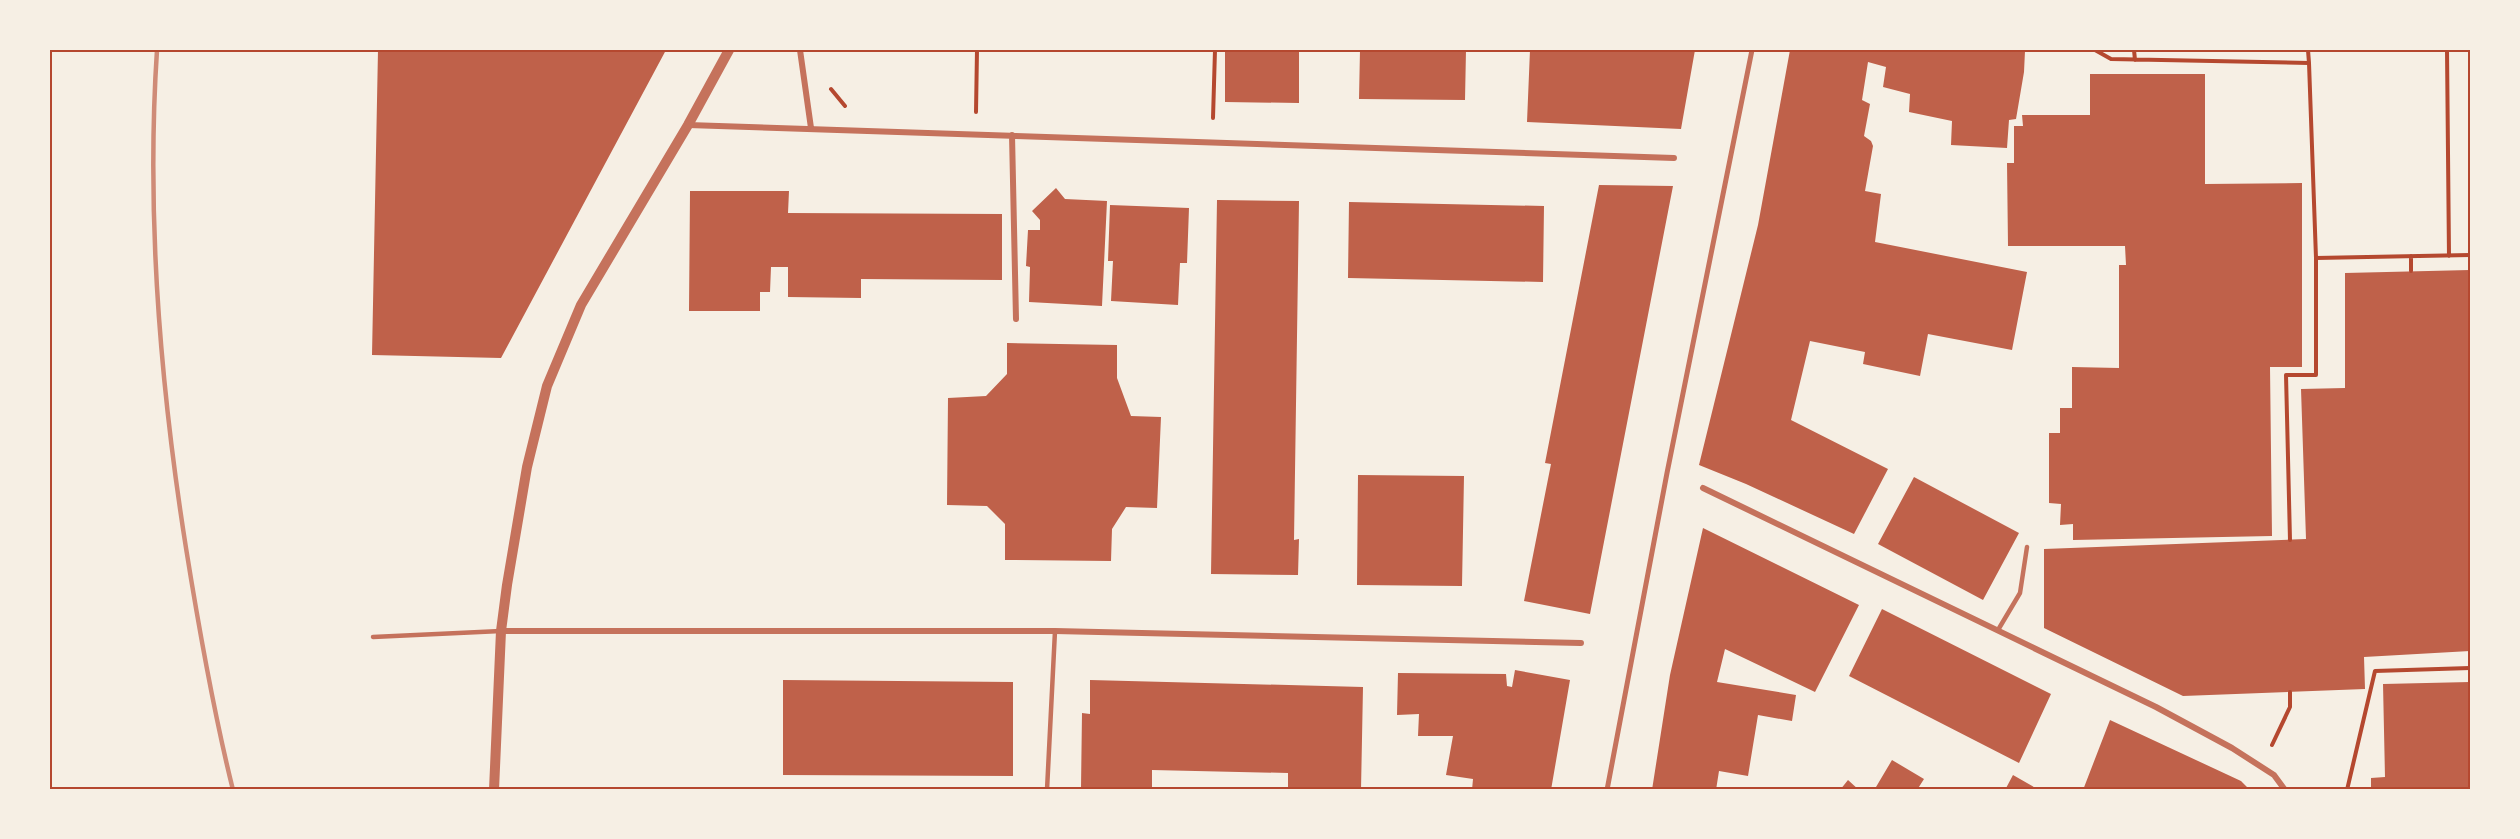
<svg xmlns="http://www.w3.org/2000/svg" width="2520" height="839" font-family="Roboto,sans-serif">
  <style>
    .building { fill: #bf614a }
    .lines { fill: none; stroke-linecap: round; stroke-linejoin: round }
    .path { stroke: #b5482f; stroke-width: 4 }
    .service { stroke: #c5725c; stroke-width: 4.5 }
    .pedestrian { stroke: #c5725c; stroke-width: 5 }
    .minor { stroke: #c5725c; stroke-width: 6 }
    .tertiary { stroke: #c5725c; stroke-width: 10 }
    .rail { stroke: #cf8b77; stroke-width: 4.5 }
    .neatline { fill: none; stroke: #b5482f; stroke-width: 2 }
  </style>
  <rect width="100%" height="100%" fill="#f6efe4"/>
  <path class="building" d="M 378,50 L 666,50 L 501,358 L 372,355 Z
    M 1225,50 L 1299,50 L 1299,103 L 1225,102 Z
    M 1360,50 L 1466,50 L 1465,100 L 1359,99 Z
    M 1530,50 L 1616,52 L 1616,50 L 1695,50 L 1681,129 L 1527,122 Z
    M 1790,50 L 2025,51 L 2024,72 L 2016,119 L 2009,120 L 2007,148 L 1951,145 L 1952,121 L 1909,112 L 1910,94 L 1883,87 L 1886,67 L 1868,62 L 1862,100 L 1870,104 L 1864,136 L 1871,141 L 1873,146 L 1865,191 L 1881,194 L 1875,242 L 2027,272 L 2012,350 L 1928,334 L 1920,376 L 1863,364 L 1865,352 L 1810,341 L 1791,420 L 1888,469 L 1854,534 L 1746,484 L 1699,465 L 1758,225 Z
    M 2090,74 L 2205,74 L 2205,184 L 2302,183 L 2302,367 L 2270,367 L 2272,536 L 2073,540 L 2073,524 L 2060,525 L 2061,504 L 2049,503 L 2049,433 L 2060,433 L 2060,408 L 2072,408 L 2072,367 L 2119,368 L 2119,265 L 2126,265 L 2125,246 L 2008,246 L 2007,163 L 2014,163 L 2014,126 L 2023,126 L 2022,115 L 2090,115 Z
    M 1599,185 L 1673,186 L 1590,614 L 1524,601 L 1551,464 L 1545,463 Z
    M 1056,188 L 1065,199 L 1107,201 L 1102,306 L 1029,302 L 1030,267 L 1026,266 L 1028,230 L 1040,230 L 1040,220 L 1032,211 Z
    M 690,191 L 789,191 L 788,213 L 1002,214 L 1002,280 L 861,279 L 861,298 L 788,297 L 788,267 L 771,267 L 770,292 L 760,292 L 760,311 L 689,311 Z
    M 1217,200 L 1299,201 L 1294,540 L 1299,539 L 1298,575 L 1211,574 Z
    M 1349,202 L 1544,206 L 1543,282 L 1348,278 Z
    M 1110,205 L 1189,208 L 1187,263 L 1180,263 L 1178,305 L 1111,301 L 1113,261 L 1108,261 Z
    M 2470,270 L 2470,651 L 2364,657 L 2365,689 L 2183,696 L 2044,628 L 2044,549 L 2306,539 L 2301,389 L 2345,388 L 2345,273 Z
    M 1007,343 L 1117,345 L 1117,378 L 1131,416 L 1161,417 L 1157,508 L 1126,507 L 1112,529 L 1111,561 L 1005,560 L 1005,524 L 987,506 L 947,505 L 948,398 L 986,396 L 1007,374 Z
    M 1358,475 L 1464,476 L 1462,586 L 1357,585 Z
    M 1914,477 L 2019,533 L 1983,600 L 1878,544 Z
    M 1703,528 L 1859,605 L 1815,692 L 1725,649 L 1717,682 L 1796,695 L 1792,721 L 1758,715 L 1748,776 L 1719,771 L 1716,790 L 1652,790 L 1670,675 Z
    M 1882,609 L 2051,694 L 2019,763 L 1849,676 Z
    M 1515,670 L 1570,680 L 1551,790 L 1472,790 L 1473,779 L 1446,775 L 1453,736 L 1418,736 L 1419,714 L 1397,715 L 1398,673 L 1506,674 L 1507,686 L 1512,687 Z
    M 783,680 L 1013,682 L 1013,776 L 783,775 Z
    M 1090,680 L 1363,687 L 1361,790 L 1288,790 L 1288,773 L 1152,770 L 1152,790 L 1081,788 L 1082,713 L 1090,714 Z
    M 2470,682 L 2470,790 L 2371,790 L 2371,778 L 2385,777 L 2383,684 Z
    M 2110,720 L 2241,781 L 2250,790 L 2083,790 Z
    M 1892,760 L 1924,779 L 1917,790 L 1880,790 L 1876,787 Z
    M 2013,775 L 2039,790 L 2005,790 Z
    M 1848,780 L 1859,790 L 1840,790 Z"/>
  <g class="lines">
    <path class="path" d="M 2095,50 L 2111,59 L 2309,63 L 2316,258 L 2470,255
      M 2134,50 L 2135,60
      M 2308,50 L 2309,63
      M 2447,50 L 2449,256
      M 831,89 L 845,106
      M 976,112 L 977,50
      M 1213,118 L 1215,50
      M 2411,256 L 2411,271
      M 2290,540 L 2286,375 L 2316,375 L 2316,258
      M 2272,745 L 2290,707 L 2290,692
      M 2347,790 L 2375,671 L 2470,668"/>
    <path class="service" d="M 1998,630 L 2020,593 L 2027,547
      M 373,637 L 501,631
      M 1047,790 L 1055,631"/>
    <path class="pedestrian" d="M 1607,790 L 1667,473 L 1752,50"/>
    <path class="minor" d="M 800,50 L 811,128
      M 688,125 L 1674,158
      M 1012,135 L 1016,319
      M 1703,488 L 2156,707 L 2232,748 L 2274,775 L 2285,790
      M 501,631 L 1055,631 L 1581,643"/>
    <path class="tertiary" d="M 494,790 L 501,631 L 507,585 L 527,467 L 547,386 L 581,305 L 688,125 L 729,50"/>
    <path class="rail" d="M 157,50 C 146,216 160,384 186,548 C 199,629 213,710 233,790"/>
  </g>
  <rect width="2520" height="839" fill="none" stroke="#f6efe4" stroke-width="102"/>
  <rect x="51" y="51" width="2418" height="737" class="neatline"/>
</svg>
